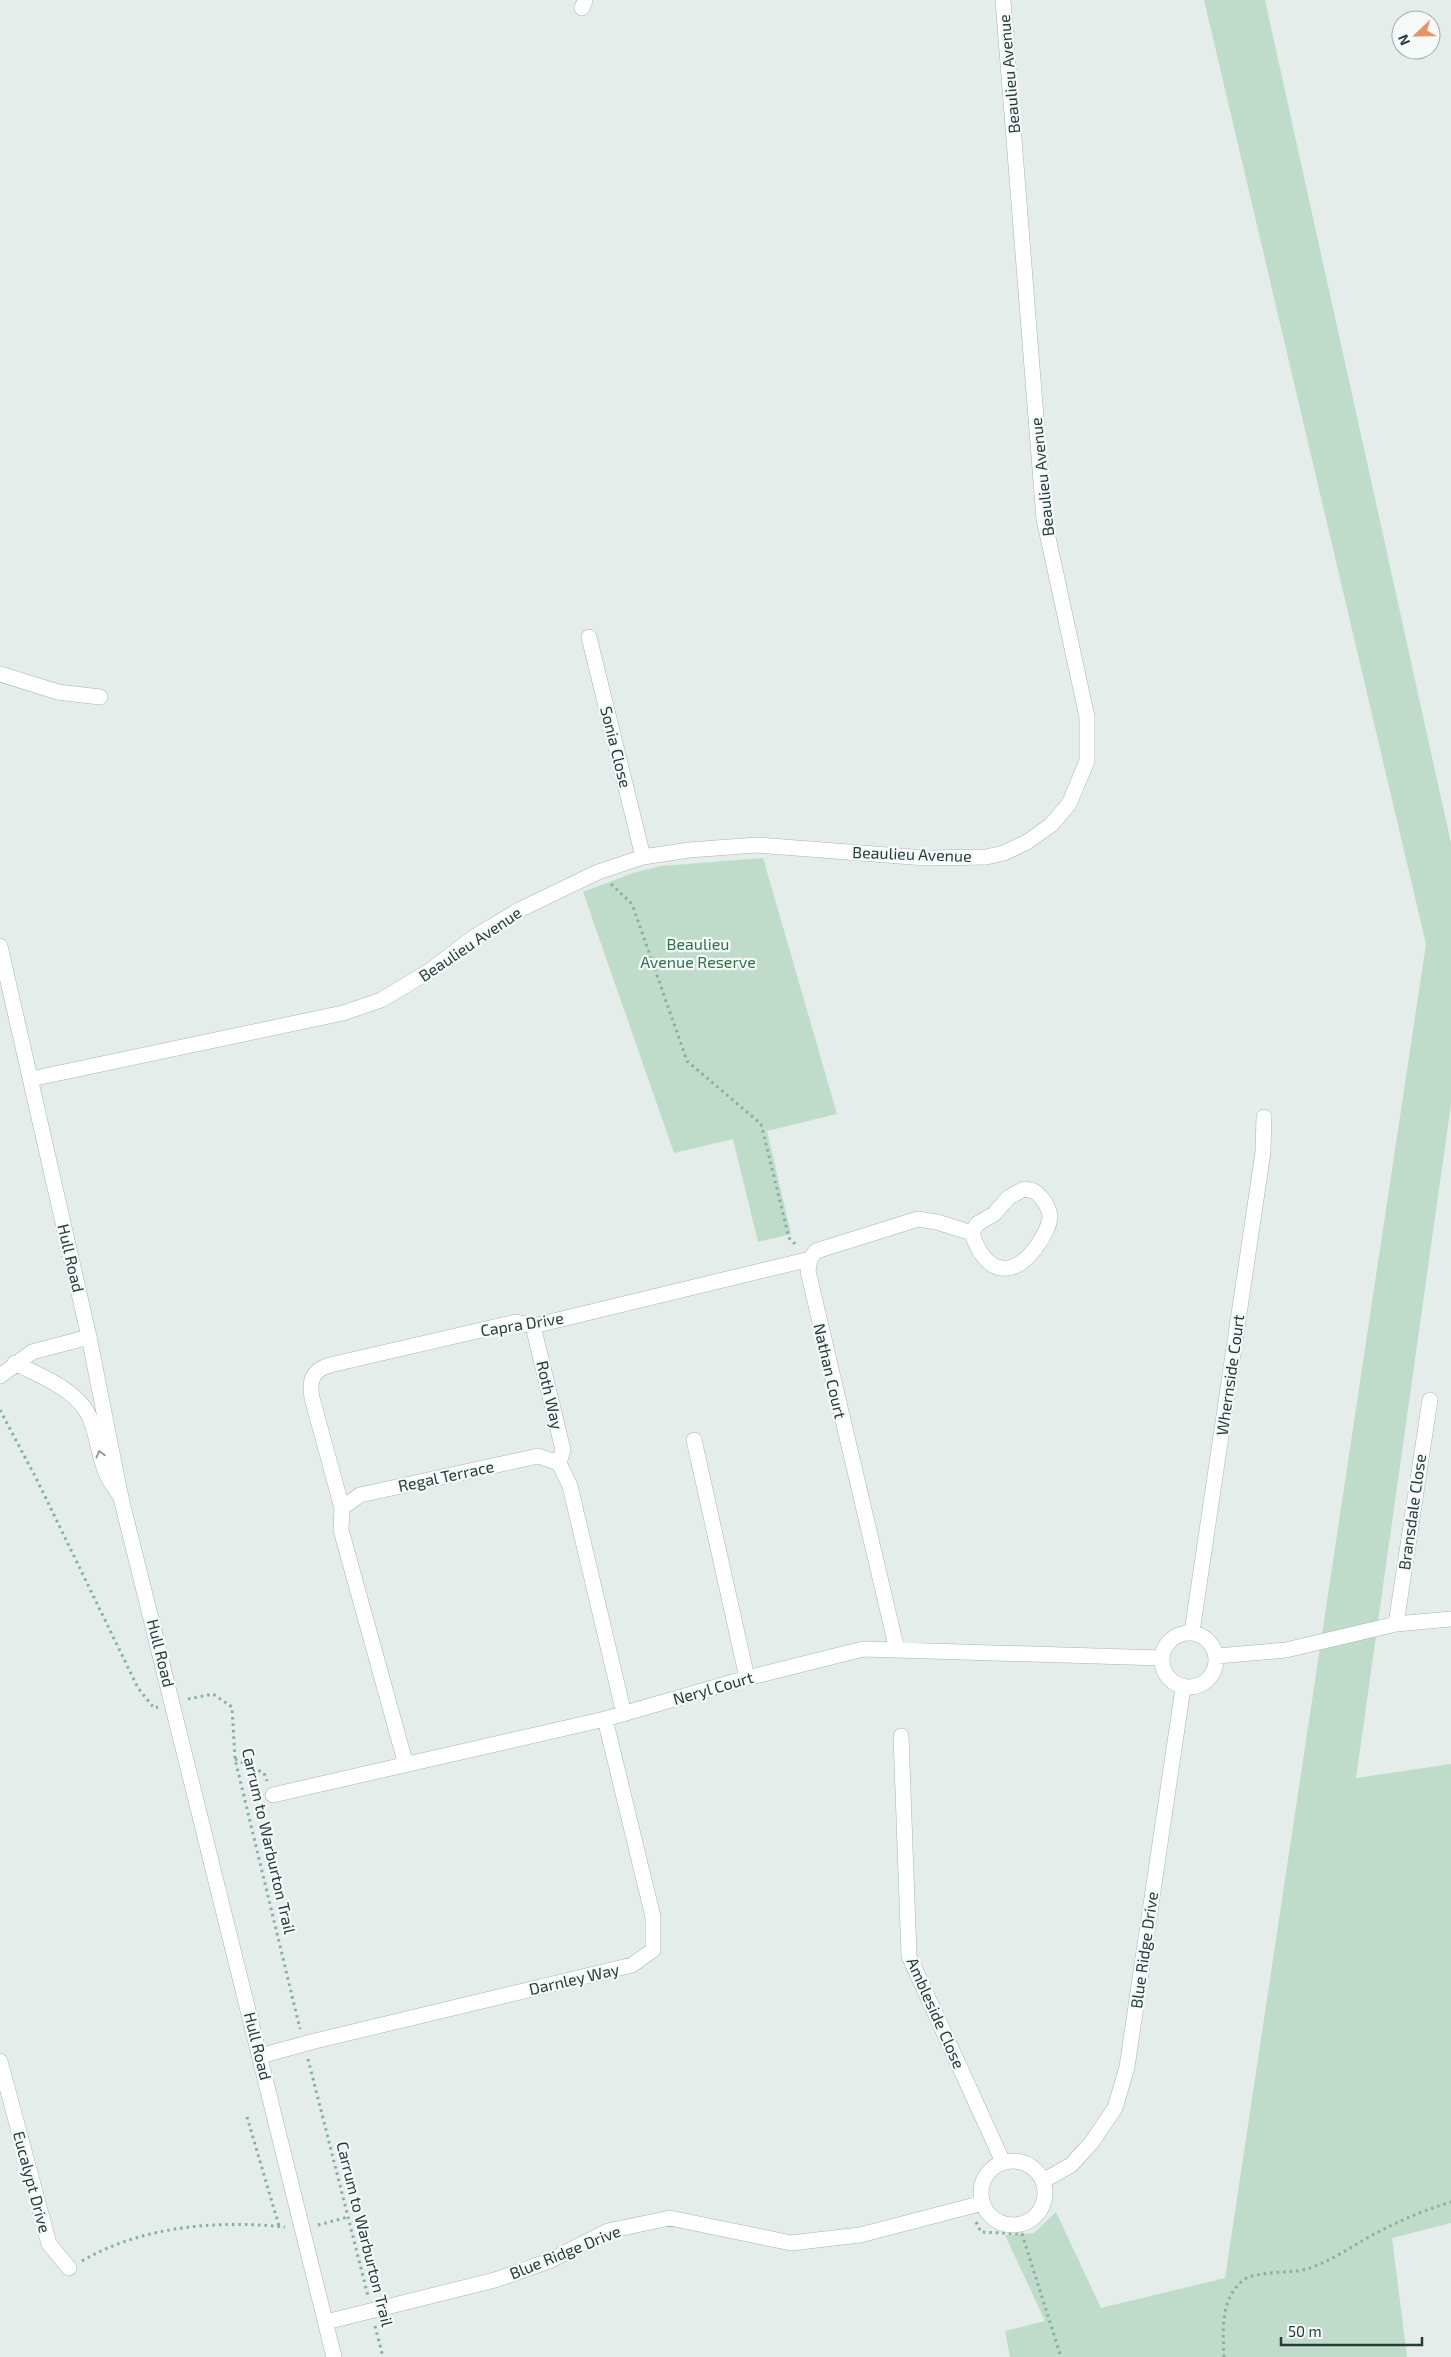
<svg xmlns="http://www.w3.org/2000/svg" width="1451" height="2357" font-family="'Exo 2',sans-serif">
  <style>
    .green { fill: #bfdcca }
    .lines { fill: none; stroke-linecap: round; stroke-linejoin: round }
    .street-casing { stroke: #a7b5b1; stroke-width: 16 }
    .secondary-casing { stroke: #a0b5af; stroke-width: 16 }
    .path { stroke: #87aea5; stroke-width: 3; stroke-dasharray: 2.5 4; stroke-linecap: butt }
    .street { stroke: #fff; stroke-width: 15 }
    .secondary { stroke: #fff; stroke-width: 15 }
    .oneway { stroke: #929e9c }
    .labels { text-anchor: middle; stroke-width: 4.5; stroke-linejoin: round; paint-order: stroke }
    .street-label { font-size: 16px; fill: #253d39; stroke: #f5f9f7 }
    .park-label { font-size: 16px; fill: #327150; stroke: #f5f9f7 }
  </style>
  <rect width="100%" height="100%" fill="#e4edea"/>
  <path class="green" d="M 1204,0 L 1265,0 L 1451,843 L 1451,1104 L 1356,1778 L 1451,1764 L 1451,2223 L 1392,2238 L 1407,2357 L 1010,2357 L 1005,2331 L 1045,2321 L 1005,2235 L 1034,2233 L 1056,2212 L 1101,2308 L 1225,2278 L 1426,944 Z
    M 763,858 L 837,1114 L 767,1131 L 791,1234 L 758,1242 L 733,1139 L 674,1153 L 583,892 L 633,873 L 661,866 Z"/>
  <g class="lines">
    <g class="street-casing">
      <path id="street" d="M 582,8 L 585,0
        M 589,637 L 643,857
        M 0,674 L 58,692 L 100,697
        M 31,1079 L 343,1013 L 381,1000 L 428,972 L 474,937 L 519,910 L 598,872 L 643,857 L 689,850 L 757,845 L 926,858 L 986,857 L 1004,853 L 1027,842 L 1051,825 L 1069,804 L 1087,761 L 1087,717 L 1044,519 L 1003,0
        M 1024,1189 C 1032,1190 1036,1191 1041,1197 C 1046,1203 1050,1210 1050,1218 C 1049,1227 1044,1235 1039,1243 C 1015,1280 985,1276 972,1233 L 977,1224 L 994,1214 L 1009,1197 Z
        M 533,1326 L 563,1450 L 559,1463
        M 15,1363 C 38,1375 69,1386 85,1409 C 97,1427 97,1451 105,1470 C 108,1480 115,1488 121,1497
        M 0,1376 L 32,1352 L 89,1337
        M 694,1440 L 747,1678
        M 342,1508 L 312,1398 C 309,1381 312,1370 330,1365 L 516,1322 L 533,1326 L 810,1259
        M 1396,1624 L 1430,1400
        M 1192,1632 L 1263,1152 L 1264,1117
        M1162 1660a27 27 0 1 1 54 0a27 27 0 1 1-54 0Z
        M 897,1650 L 808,1271 L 810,1259 L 816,1251 L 918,1219 L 937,1222 L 972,1233
        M 1217,1656 L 1286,1650 L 1396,1624 L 1451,1619
        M 901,1736 L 909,1956 L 1003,2162
        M 406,1765 L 341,1530 L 342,1508 L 360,1495 L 538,1456 L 559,1463 L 570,1486 L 624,1714
        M 273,1795 L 605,1719 L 747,1678 L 863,1649 L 1161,1658
        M 260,2056 L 315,2041 L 632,1965 L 653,1950 L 653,1917 L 605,1719
        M 0,2061 L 49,2244 L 69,2268
        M981 2193a32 32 0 1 1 64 0a32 32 0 1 1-64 0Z
        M 1043,2181 L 1071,2165 L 1092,2142 L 1115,2108 L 1127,2067 L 1183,1688
        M 326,2322 L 495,2280 L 549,2261 L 608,2231 L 670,2218 L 791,2243 L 860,2235 L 983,2203"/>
    </g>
    <g class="secondary-casing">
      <path id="secondary" d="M 0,946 L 89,1337 L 121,1498 L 334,2357"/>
    </g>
    <path class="path" d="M 611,884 L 632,904 L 687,1061 L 761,1124 L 789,1238 L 797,1246
      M 0,1410 L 37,1480 L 138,1688 L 154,1708 L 158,1707
      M 188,1699 L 213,1694 L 232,1707 L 235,1759 L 300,2029
      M 235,1759 L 264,1773 L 267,1781
      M 308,2059 L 368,2296
      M 247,2117 L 279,2226
      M 976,2222 L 981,2232 L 1022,2234 L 1061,2357
      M 318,2225 L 348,2217
      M 82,2261 C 142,2226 216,2220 285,2227
      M 375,2326 L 383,2357
      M 1224,2357 C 1223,2331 1220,2302 1241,2282 C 1253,2270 1290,2274 1307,2269 C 1329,2262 1348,2249 1367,2238 C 1394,2223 1421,2211 1451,2202"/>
    <use href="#street" class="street"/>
    <use href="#secondary" class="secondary"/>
  </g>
  <defs><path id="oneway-chevron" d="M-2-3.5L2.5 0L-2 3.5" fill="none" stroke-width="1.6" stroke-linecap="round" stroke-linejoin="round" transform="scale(1.25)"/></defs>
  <use class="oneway" href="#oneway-chevron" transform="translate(100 1454) rotate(-105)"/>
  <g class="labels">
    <g class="street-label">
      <text transform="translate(1009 74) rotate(-95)" y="6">Beaulieu Avenue</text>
      <text transform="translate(1042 477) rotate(-96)" y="6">Beaulieu Avenue</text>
      <text transform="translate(616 747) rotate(76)" y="6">Sonia Close</text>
      <text transform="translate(912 854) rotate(2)" y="6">Beaulieu Avenue</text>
      <text transform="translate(470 944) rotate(-34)" y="6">Beaulieu Avenue</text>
      <text transform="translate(71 1258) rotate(77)" y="6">Hull Road</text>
      <text transform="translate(522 1324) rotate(-9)" y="6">Capra Drive</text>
      <text transform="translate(830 1371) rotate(77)" y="6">Nathan Court</text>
      <text transform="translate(1230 1375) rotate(-82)" y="6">Whernside Court</text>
      <text transform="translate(550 1395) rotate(77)" y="6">Roth Way</text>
      <text transform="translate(446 1476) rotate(-12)" y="6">Regal Terrace</text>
      <text transform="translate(1412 1512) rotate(-82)" y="6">Bransdale Close</text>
      <text transform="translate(161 1653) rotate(76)" y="6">Hull Road</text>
      <text transform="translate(713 1688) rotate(-16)" y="6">Neryl Court</text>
      <text transform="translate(269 1841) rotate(77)" y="6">Carrum to Warburton Trail</text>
      <text transform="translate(1144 1950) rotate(-82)" y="6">Blue Ridge Drive</text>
      <text transform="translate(574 1979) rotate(-13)" y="6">Darnley Way</text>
      <text transform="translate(936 2013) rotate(66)" y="6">Ambleside Close</text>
      <text transform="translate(258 2046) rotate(76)" y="6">Hull Road</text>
      <text transform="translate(32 2182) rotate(75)" y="6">Eucalypt Drive</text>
      <text transform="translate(365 2234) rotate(76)" y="6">Carrum to Warburton Trail</text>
      <text transform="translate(565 2252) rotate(-22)" y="6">Blue Ridge Drive</text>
    </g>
    <g class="park-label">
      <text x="698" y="950">Beaulieu<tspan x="698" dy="18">Avenue Reserve</tspan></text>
    </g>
  </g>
  <g transform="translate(1416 35) rotate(248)"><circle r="24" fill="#f5f9f7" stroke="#a2aeab"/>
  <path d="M0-4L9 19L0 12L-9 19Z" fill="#e89367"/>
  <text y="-8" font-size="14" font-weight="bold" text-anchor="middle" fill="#253d39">N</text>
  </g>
  <path d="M1281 2337v8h141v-8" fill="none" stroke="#253d39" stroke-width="2.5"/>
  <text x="1288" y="2337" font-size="15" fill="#253d39" stroke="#f5f9f7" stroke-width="4" paint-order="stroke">50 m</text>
</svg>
